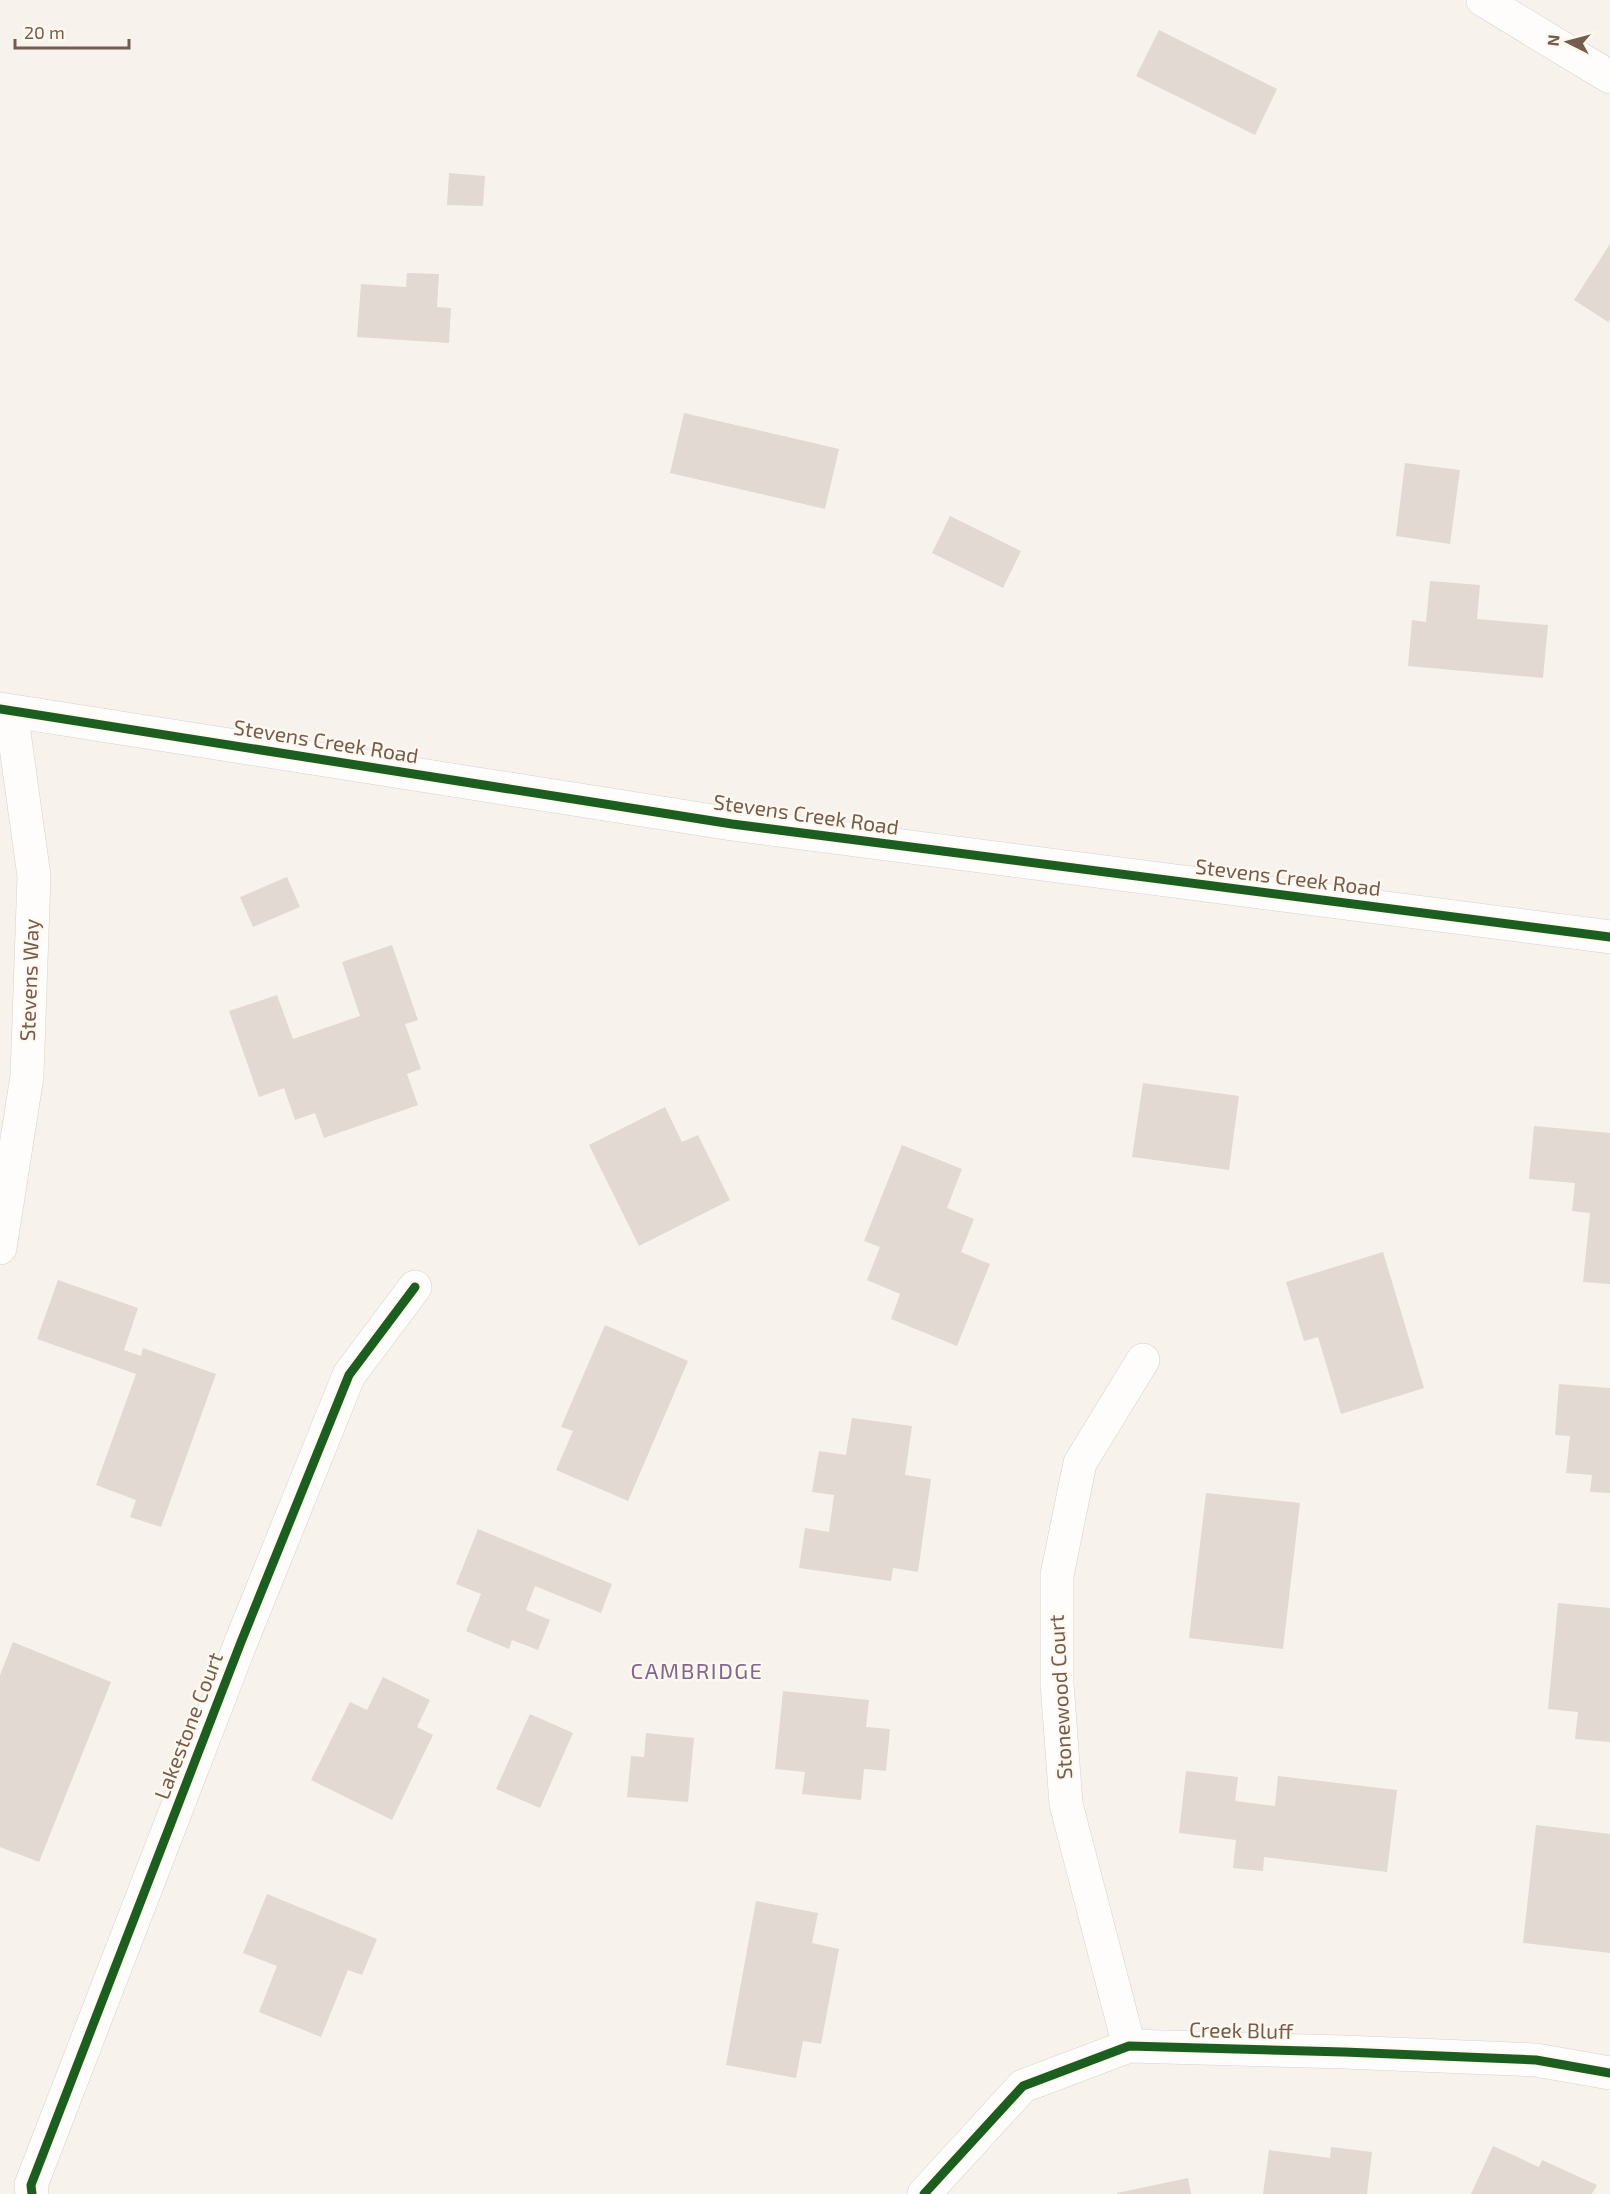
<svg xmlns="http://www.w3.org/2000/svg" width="1610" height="2194" font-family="'Exo 2',sans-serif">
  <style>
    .building { fill: #e1d9d2 }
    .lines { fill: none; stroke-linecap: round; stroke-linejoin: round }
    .minor-casing { stroke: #d6d0ca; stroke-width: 34 }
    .minor { stroke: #fefdfc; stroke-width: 33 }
    .cycleway-casing { stroke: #fef8ef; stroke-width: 13 }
    .cycleway { stroke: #1b5e20; stroke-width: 9 }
    .labels { text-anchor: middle; stroke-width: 4.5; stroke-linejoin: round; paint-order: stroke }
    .street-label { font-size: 21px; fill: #745c4e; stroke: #fef8ef }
    .neighbourhood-label { font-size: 22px; letter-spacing: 1.5px; fill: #82668f; stroke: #fef8ef }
  </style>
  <rect width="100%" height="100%" fill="#f7f3ec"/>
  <path class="building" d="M 1159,30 L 1277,89 L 1255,135 L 1136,76 Z
    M 449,173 L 485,176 L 483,206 L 447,205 Z
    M 1610,244 L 1610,319 L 1608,322 L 1574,300 Z
    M 407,273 L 439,274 L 437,307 L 451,308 L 449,343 L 357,337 L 361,284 L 406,287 Z
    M 684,413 L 839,449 L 825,509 L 670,473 Z
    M 1405,463 L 1460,470 L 1450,544 L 1396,536 Z
    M 950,516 L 1021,551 L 1003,588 L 932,553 Z
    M 1430,581 L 1480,585 L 1477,619 L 1548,625 L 1543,678 L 1408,666 L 1412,620 L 1426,622 Z
    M 287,877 L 300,907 L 253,927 L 240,897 Z
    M 392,945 L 418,1020 L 405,1024 L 421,1069 L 407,1074 L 418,1105 L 324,1138 L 315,1113 L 295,1120 L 284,1088 L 259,1097 L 229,1011 L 277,995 L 293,1039 L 360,1016 L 342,962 Z
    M 1143,1083 L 1239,1096 L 1229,1170 L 1132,1157 Z
    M 665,1107 L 682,1142 L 698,1135 L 730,1200 L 639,1246 L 589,1145 Z
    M 1534,1126 L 1610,1133 L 1610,1284 L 1583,1282 L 1590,1213 L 1572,1211 L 1575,1183 L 1529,1179 Z
    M 902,1145 L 962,1169 L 947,1208 L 974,1219 L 961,1252 L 990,1264 L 957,1346 L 891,1319 L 900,1294 L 867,1280 L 880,1247 L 864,1241 Z
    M 1383,1252 L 1424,1388 L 1341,1414 L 1318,1337 L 1304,1341 L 1286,1282 Z
    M 58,1280 L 138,1308 L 124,1350 L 141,1356 L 143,1348 L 216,1374 L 161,1527 L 130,1517 L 136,1500 L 96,1485 L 136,1374 L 37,1339 Z
    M 605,1325 L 688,1361 L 628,1501 L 556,1470 L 573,1431 L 561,1427 Z
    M 1559,1384 L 1610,1388 L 1610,1493 L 1590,1492 L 1592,1475 L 1566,1473 L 1570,1436 L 1555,1435 Z
    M 852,1418 L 912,1426 L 905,1475 L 931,1479 L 918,1572 L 893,1568 L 891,1581 L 799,1568 L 805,1528 L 829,1532 L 834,1495 L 812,1492 L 819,1451 L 846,1455 Z
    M 1206,1493 L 1300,1503 L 1283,1649 L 1189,1638 Z
    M 478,1529 L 612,1584 L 601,1613 L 535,1586 L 526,1610 L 550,1620 L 538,1650 L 512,1640 L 509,1649 L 466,1631 L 481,1594 L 456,1584 Z
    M 1558,1603 L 1610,1608 L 1610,1742 L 1575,1739 L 1578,1712 L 1548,1709 Z
    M 13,1642 L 111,1682 L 39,1862 L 0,1847 L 0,1675 Z
    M 383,1677 L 430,1700 L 417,1727 L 433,1735 L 392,1820 L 311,1780 L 350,1702 L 367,1710 Z
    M 783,1691 L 869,1700 L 866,1727 L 890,1729 L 886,1771 L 864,1769 L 861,1800 L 802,1794 L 805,1772 L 775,1769 Z
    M 530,1714 L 573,1733 L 540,1808 L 496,1789 Z
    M 646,1733 L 694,1738 L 688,1802 L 627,1797 L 631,1756 L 644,1757 Z
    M 1186,1771 L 1238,1777 L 1235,1801 L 1275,1806 L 1278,1776 L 1397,1790 L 1387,1872 L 1264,1857 L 1263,1871 L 1233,1868 L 1236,1840 L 1179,1833 Z
    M 1536,1825 L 1610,1834 L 1610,1953 L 1523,1943 Z
    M 267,1894 L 377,1939 L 362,1975 L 348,1970 L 321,2037 L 259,2012 L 277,1966 L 243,1953 Z
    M 756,1901 L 818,1913 L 812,1943 L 839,1949 L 821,2044 L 803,2041 L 796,2078 L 726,2065 Z
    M 1493,2146 L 1539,2167 L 1542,2160 L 1597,2185 L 1592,2194 L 1471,2194 Z
    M 1331,2147 L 1372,2152 L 1367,2194 L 1263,2194 L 1269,2150 L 1330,2158 Z
    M 1188,2178 L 1191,2194 L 1117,2194 L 1117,2193 Z"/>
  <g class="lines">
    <g class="minor-casing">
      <path id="minor" d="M 1483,0 L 1610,77
        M 0,709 L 732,824 L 1610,937
        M 0,1248 L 27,1076 L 34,876 L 11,711
        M 1129,2046 L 1066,1804 L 1057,1683 L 1057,1575 L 1080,1463 L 1143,1360
        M 32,2194 L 31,2185 L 241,1642 L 349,1375 L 415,1287
        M 924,2194 L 1023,2086 L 1129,2046 L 1344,2052 L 1536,2060 L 1610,2073"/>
    </g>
    <use href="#minor" class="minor"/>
    <g class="cycleway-casing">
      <path id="cycleway" d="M 0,709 L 732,824 L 1610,937
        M 32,2194 L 31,2185 L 241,1642 L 349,1375 L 415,1287
        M 924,2194 L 1023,2086 L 1129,2046 L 1344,2052 L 1536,2060 L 1610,2073"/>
    </g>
    <use href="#cycleway" class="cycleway"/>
  </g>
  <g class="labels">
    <g class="street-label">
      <text transform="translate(326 742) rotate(9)" y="7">Stevens Creek Road</text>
      <text transform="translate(806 815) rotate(8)" y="7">Stevens Creek Road</text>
      <text transform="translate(1288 878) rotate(7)" y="7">Stevens Creek Road</text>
      <text transform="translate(30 980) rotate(-88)" y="7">Stevens Way</text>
      <text transform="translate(1061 1697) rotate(-93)" y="7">Stonewood Court</text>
      <text transform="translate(189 1726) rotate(-69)" y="7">Lakestone Court</text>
      <text transform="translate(1241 2031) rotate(1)" y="7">Creek Bluff</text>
    </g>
    <g class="neighbourhood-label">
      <text x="697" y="1679">CAMBRIDGE</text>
    </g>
  </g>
  <g transform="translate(1568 42) rotate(276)" stroke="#fef8ef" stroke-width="4.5" paint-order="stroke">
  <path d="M0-4.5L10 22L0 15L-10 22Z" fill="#745c4e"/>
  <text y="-9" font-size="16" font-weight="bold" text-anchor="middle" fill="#745c4e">N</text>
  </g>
  <path d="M15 39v9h114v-9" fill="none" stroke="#745c4e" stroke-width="3"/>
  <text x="24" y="39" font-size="18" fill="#745c4e" stroke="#fef8ef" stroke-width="4.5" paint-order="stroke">20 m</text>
</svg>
